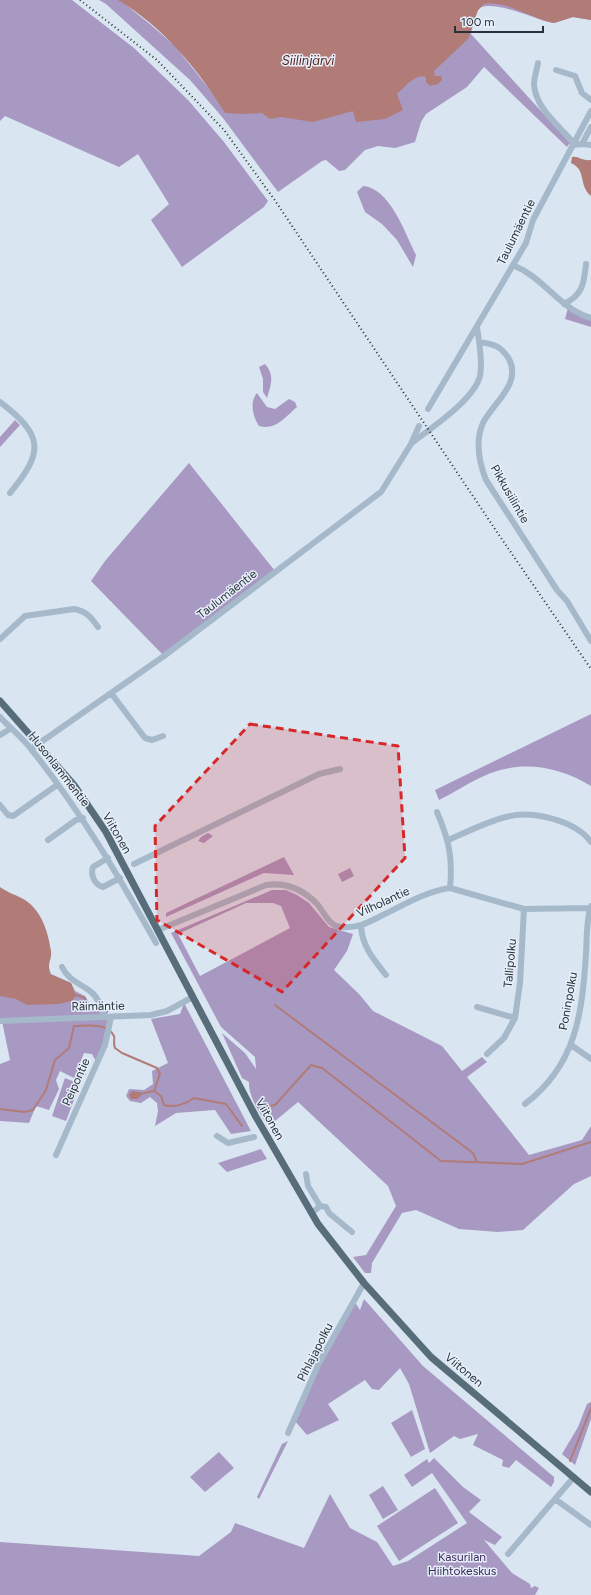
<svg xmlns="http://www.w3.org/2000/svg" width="591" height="1595" font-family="Figtree,sans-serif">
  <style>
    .green { fill: #a899c2; fill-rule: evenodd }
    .water { fill: #b17b77 }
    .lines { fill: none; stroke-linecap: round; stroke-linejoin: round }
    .stream { stroke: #b17b77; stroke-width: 2 }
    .minor { stroke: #a5b9cb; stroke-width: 6 }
    .major { stroke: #576d79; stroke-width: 7 }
    .rail { stroke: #273136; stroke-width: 2; stroke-dasharray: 1 3; stroke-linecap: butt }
    .marked { fill: #d62828; fill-opacity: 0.2; stroke: #d62828; stroke-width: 3; stroke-dasharray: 8 5; stroke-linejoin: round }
    .labels { text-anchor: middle; stroke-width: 3; stroke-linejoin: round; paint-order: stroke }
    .street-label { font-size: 12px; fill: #273136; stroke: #e6effa }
    .park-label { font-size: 12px; fill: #3b2956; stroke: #e6effa }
    .water-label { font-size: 13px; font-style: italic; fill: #59211a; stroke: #e6effa }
  </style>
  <rect width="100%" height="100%" fill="#dae5f2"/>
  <path class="green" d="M 0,0 L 72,0 L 134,48 L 188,100 L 224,142 L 268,201 L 264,207 L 182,267 L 151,220 L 169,204 L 138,154 L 119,167 L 5,116 L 0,121 Z
    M 99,0 L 120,0 L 151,25 L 175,46 L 214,95 L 445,0 L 591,0 L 591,20 L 573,17 L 554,23 L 549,22 C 534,18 493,0 480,8 C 474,14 473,26 471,34 L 570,143 L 567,147 L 484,67 L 467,87 L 426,114 L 421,122 L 415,142 L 395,148 L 378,146 L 365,150 L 345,170 L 339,171 L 326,160 L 322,161 L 278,192 L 223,118 L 190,80 L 106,4 Z
    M 363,186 C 390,188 405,233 416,255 L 413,267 L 397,240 L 382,224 L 365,212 L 357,192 Z
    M 568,308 L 591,318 L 591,327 L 565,319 Z
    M 265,364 C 275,375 271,385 267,398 L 263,392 L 263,379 L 259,367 Z
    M 257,393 L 267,407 L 275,409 L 289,399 L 295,402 L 297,407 C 286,416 276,431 259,426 C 253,417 249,402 257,393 Z
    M 15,420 L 20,425 L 0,447 L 0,437 Z
    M 189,463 L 275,571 L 164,656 L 91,581 L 105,561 Z
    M 591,714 L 591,786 C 563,769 529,761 497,771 C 479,776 457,791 439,800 L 435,790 Z
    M 208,833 L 213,836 L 204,843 L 198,841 L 201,837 Z
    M 284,857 L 294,875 L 264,873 L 166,917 L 166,913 Z
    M 350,868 L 354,876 L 342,882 L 338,874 Z
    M 272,890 L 286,890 L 297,895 L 309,903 L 329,927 L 353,934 L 347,951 L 334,970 L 359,994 L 373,1011 L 442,1046 L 462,1071 L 482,1057 L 487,1062 L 467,1077 L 529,1155 L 582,1140 L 591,1126 L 591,1176 L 574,1184 L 523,1230 L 498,1232 L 459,1229 L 416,1210 L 402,1213 L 372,1263 L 371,1273 L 365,1273 L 353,1257 L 366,1255 L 396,1206 L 388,1186 L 298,1102 L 269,1126 C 261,1116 248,1096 249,1082 L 242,1078 L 222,1033 L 245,1053 L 256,1069 L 255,1057 L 221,1027 L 171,933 ZM 246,903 L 273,903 L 281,906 L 290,928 L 200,976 L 178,934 Z
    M 48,965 L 51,974 L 71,983 L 75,991 L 85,996 L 91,1006 L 110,1010 L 104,1017 L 111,1017 L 97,1063 L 92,1054 L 84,1053 L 80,1063 L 86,1075 L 76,1079 L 60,1071 L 56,1080 L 59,1089 L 49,1110 L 36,1106 L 29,1123 L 0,1121 L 0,1064 L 10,1060 L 2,1021 L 0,1021 L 0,995 Z
    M 184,1003 L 251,1131 L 231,1134 L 215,1110 L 176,1113 L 155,1126 L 158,1111 L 157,1103 L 150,1097 L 141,1103 L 130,1101 L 126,1096 L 129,1089 L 144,1090 L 153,1084 L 152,1071 L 168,1063 L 151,1019 L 180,1014 Z
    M 65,1078 L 80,1084 L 66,1121 L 52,1116 Z
    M 261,1149 L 267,1159 L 227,1172 L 218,1163 Z
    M 364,1299 L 423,1366 L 554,1477 L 554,1482 L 551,1487 L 516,1460 L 509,1468 L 502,1466 L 503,1460 L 473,1445 L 478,1434 L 460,1439 L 454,1436 L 430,1453 L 409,1384 L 400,1368 L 379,1390 L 372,1389 L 365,1380 L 328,1404 L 339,1420 L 307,1435 L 294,1420 L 319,1363 L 354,1301 L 360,1310 Z
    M 591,1402 L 591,1419 L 575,1465 L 562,1454 L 578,1427 L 587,1404 Z
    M 412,1410 L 425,1449 L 411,1457 L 391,1423 Z
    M 288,1441 L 259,1499 L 257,1497 L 282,1444 Z
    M 219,1452 L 234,1468 L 205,1492 L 190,1477 Z
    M 434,1458 L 463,1487 L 481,1500 L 469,1512 L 502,1537 L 495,1545 L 484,1540 L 512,1573 L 530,1584 L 531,1588 L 535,1586 L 539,1588 L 535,1595 L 0,1595 L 0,1542 L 199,1556 L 231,1532 L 235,1523 L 304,1548 L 330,1494 L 350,1528 L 377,1542 L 393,1566 L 408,1561 L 467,1523 L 432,1473 L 412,1487 L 404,1475 L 427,1459 L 429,1463 Z
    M 383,1486 L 398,1510 L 383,1519 L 369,1495 Z
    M 435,1488 L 458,1523 L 399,1561 L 377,1526 Z"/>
  <path class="water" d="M 118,0 L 591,0 L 591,20 L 573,17 L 554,23 L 549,22 C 527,16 508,1 484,4 L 478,10 L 468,39 L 434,71 L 435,76 L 441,76 L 442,80 L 438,84 L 430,86 L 426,82 L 426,77 C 416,73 404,88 397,94 L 403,110 L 385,119 L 356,122 L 353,111 L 313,122 L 281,117 L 270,119 L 262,113 L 243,114 L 225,113 C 198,69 163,27 118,0 Z
    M 572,157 C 579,156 581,161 591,160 L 591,196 C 578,185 587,170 571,163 Z
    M 0,887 C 8,893 17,895 25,900 C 42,911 48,932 51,951 C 52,961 47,961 50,974 L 71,983 L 76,995 L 72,1001 L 59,1004 L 27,1005 L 16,999 L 0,996 Z
    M 132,1091 L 144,1093 L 137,1099 L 131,1099 L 129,1095 Z"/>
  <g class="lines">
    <path class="stream" d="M 76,995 L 85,998 L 87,1010
      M 275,1005 L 473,1153 L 477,1162
      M 144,1093 L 154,1091
      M 270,1106 L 275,1105 L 311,1065 L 322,1068 L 441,1161 L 522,1164 L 591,1142
      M 0,1109 L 24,1112 L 33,1110 L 46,1090 L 55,1060 L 69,1048 L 74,1026 C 85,1026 107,1022 114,1036 C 115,1039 113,1044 115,1048 L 122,1053 L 157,1068 L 160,1074 L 154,1091 L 161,1096 L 164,1105 C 174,1108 186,1104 194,1098 L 226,1104 L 242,1126
      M 570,1461 L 591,1408"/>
    <path class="minor" d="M 538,63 C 537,70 534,77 534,84 C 535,107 557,124 571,140 L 574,145 L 582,144 L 591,145
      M 556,70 L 575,76 L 582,93 L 591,100
      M 582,144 L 591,127
      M 513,265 C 546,279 558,308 591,318
      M 564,304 C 583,295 584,283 586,264
      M 479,342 C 494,344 501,346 509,359 C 522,384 493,403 483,423 C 475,441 479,462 486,480 L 557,590 L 567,601 L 591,641
      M 0,402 C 43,435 45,451 10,493
      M 428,409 L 526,243 L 533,220 L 591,111
      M 412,443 C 431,428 474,400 480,376 C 483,361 479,342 477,327
      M 0,639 L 25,616 L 74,609 C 86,611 91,617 98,627
      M 111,693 L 145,738 L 152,740 L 163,736
      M 0,717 C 10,728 22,737 31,749 C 80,810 118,875 156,943
      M 0,735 L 10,729
      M 31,749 L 164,656 L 381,492 L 411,444 L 419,426
      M 0,805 L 8,815 L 13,816 L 57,785
      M 437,812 C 449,840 453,858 450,888
      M 48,840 L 76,820 L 83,818
      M 448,840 C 467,832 486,822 506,817 C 531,810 575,820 591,842
      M 108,858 L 93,867 C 90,875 95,885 103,887 L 120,878
      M 134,864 L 319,774 L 340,769
      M 361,926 C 362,946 374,960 386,975
      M 158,930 L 266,885 C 287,882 304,890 318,905 C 325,914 329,926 341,927 C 360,929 372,920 387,913 C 407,903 428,891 450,888 L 524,909 L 590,908
      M 62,967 C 69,981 80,983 91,992 C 99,998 101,1008 104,1017
      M 477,1007 L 515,1018
      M 0,1021 L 151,1015 L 167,1011 L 193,997
      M 571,1045 L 591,1059
      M 487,1054 L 504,1038 L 515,1018 L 520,983 L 524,909
      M 525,1104 C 576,1065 582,1015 586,954 C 587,939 586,920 591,906
      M 217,1136 L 228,1143 L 254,1137
      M 56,1155 L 105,1045 L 111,1017
      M 306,1174 L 308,1186 L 320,1206 L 312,1213
      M 320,1206 L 326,1207 L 329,1213 L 352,1232
      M 288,1433 L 319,1363 L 364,1283
      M 574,1477 L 555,1499 L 591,1525
      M 508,1554 L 555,1499"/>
    <path class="major" d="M 0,701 L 74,785 L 106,832 L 256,1117 L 318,1224 L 364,1283 L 431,1357 L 591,1492"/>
    <path class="rail" d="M 80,0 L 157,60 L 224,130 L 274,199 L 499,535 L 591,669"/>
  </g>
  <path class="marked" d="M 250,724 L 398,746 L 405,858 L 282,992 L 157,920 L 155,826 Z"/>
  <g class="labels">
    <g class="street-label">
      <text transform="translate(516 232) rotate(-64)" y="4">Taulumäentie</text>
      <text transform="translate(510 494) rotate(60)" y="4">Pikkusiilintie</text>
      <text transform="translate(227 594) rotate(-38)" y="4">Taulumäentie</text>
      <text transform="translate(59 769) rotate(52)" y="4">Husonlammentie</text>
      <text transform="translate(117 833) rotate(60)" y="4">Viitonen</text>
      <text transform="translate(383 902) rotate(-25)" y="4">Vilholantie</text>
      <text transform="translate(510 963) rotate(-85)" y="4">Tallipolku</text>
      <text transform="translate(568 1001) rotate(-80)" y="4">Poninpolku</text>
      <text transform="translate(98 1006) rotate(-1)" y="4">Räimäntie</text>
      <text transform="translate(76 1082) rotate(-66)" y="4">Peipontie</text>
      <text transform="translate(270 1119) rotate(61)" y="4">Viitonen</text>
      <text transform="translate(315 1352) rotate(-63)" y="4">Pihlajapolku</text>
      <text transform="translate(464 1370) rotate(40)" y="4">Viitonen</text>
    </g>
    <g class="park-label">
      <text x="462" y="1561">Kasurilan<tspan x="462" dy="14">Hiihtokeskus</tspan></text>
    </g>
    <g class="water-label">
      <text x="308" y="65">Siilinjärvi</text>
    </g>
  </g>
  <path d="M455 26v6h88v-6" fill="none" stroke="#273136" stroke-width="2"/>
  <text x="461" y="26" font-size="12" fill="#273136" stroke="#e6effa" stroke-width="3" paint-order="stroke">100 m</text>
</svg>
